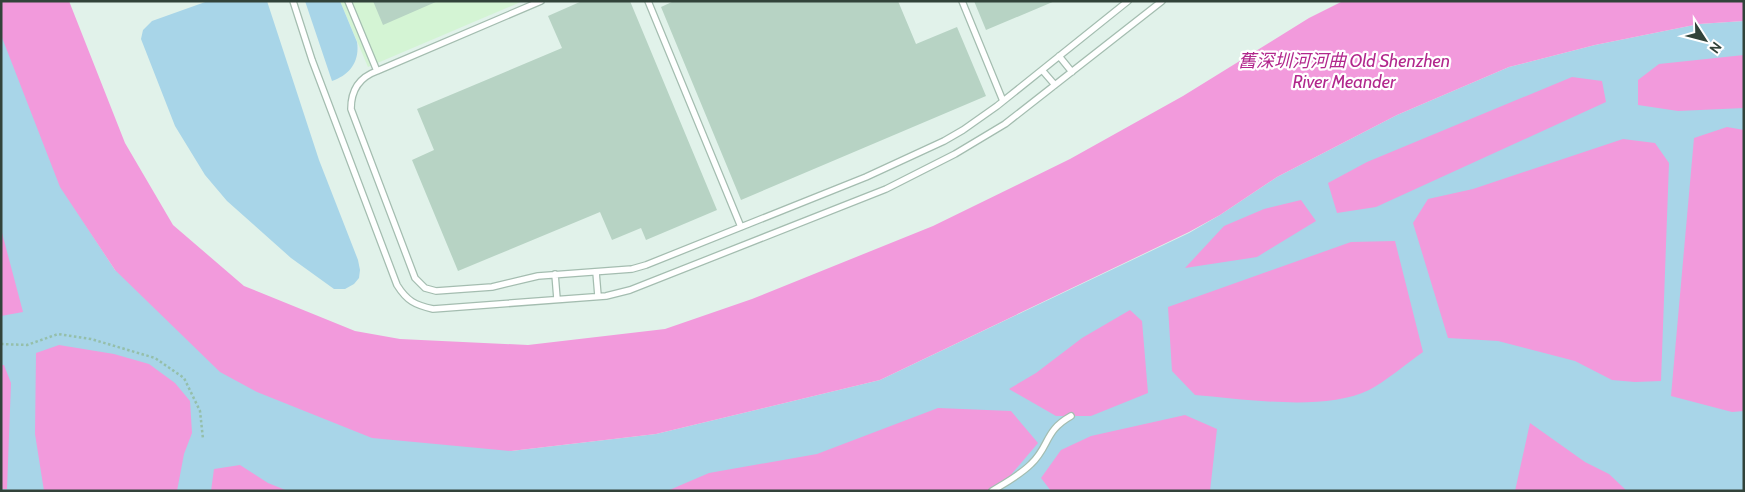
<svg xmlns="http://www.w3.org/2000/svg" width="1745" height="492" font-family="Cabin,'Noto Sans SC',sans-serif">
  <style>
    .medical { fill: #d4f4d4 }
    .green { fill: #a8d5e8 }
    .water { fill: #f29adc }
    .building { fill: #b7d3c4 }
    .lines { fill: none; stroke-linecap: round; stroke-linejoin: round }
    .service-casing { stroke: #a4bdb0; stroke-width: 8 }
    .path { stroke: #95bfaa; stroke-width: 2.5; stroke-dasharray: 2.5 2.5; stroke-linecap: butt }
    .service { stroke: #fff; stroke-width: 5.5 }
    .labels { text-anchor: middle; stroke-width: 4.5; stroke-linejoin: round; paint-order: stroke }
    .water-label { font-size: 18px; font-style: italic; fill: #b2288d; stroke: #fff }
  </style>
  <rect width="100%" height="100%" fill="#e1f2ea"/>
  <path class="medical" d="M 340,1 L 523,1 L 368,67 Z"/>
  <path class="green" d="M 208,1 L 267,1 L 319,160 L 358,260 L 360,270 L 359,278 L 354,284 L 345,289 L 334,289 L 291,258 L 227,201 L 205,175 L 175,126 L 141,39 L 143,30 L 152,21 Z
    M 305,1 L 340,1 L 357,42 C 360,61 350,75 332,81 Z
    M 1744,21 L 1744,491 L 1,491 L 1,22 L 61,187 L 115,270 L 511,451 L 656,434 L 880,380 L 1189,233 L 1220,215 L 1277,177 L 1397,115 L 1509,67 L 1595,45 L 1699,24 Z"/>
  <path class="water" d="M 1,1 L 69,1 L 125,143 L 173,225 L 244,286 L 355,331 L 400,339 L 528,345 L 665,329 L 752,299 L 933,226 L 1070,159 L 1183,96 L 1309,18 L 1343,1 L 1744,1 L 1744,21 L 1699,24 L 1595,45 L 1509,67 L 1397,115 L 1277,177 L 1220,215 L 1189,232 L 880,380 L 656,434 L 511,451 L 372,438 L 257,392 L 220,372 L 115,270 L 60,187 L 1,35 Z
    M 1744,55 L 1744,108 L 1678,111 L 1638,105 L 1638,80 L 1659,64 Z
    M 1572,77 L 1602,81 L 1606,102 L 1376,207 L 1337,213 L 1328,183 L 1367,162 Z
    M 1727,127 L 1744,130 L 1744,411 L 1732,412 L 1671,396 L 1694,138 Z
    M 1623,139 L 1655,143 L 1669,163 L 1661,381 L 1635,382 L 1612,380 L 1575,361 L 1498,341 L 1448,338 L 1413,223 L 1428,199 L 1473,189 Z
    M 1301,200 L 1316,221 L 1257,257 L 1185,268 L 1224,226 L 1264,209 Z
    M 1,229 L 23,312 L 1,316 Z
    M 1395,241 L 1423,352 C 1407,363 1385,382 1369,390 C 1324,412 1245,399 1195,395 L 1172,371 L 1168,307 L 1351,242 Z
    M 1130,310 L 1142,321 L 1148,393 L 1091,416 L 1056,416 L 1009,389 L 1036,373 L 1082,338 Z
    M 59,345 L 114,354 L 149,364 L 175,383 L 190,401 L 192,433 L 184,454 L 177,491 L 44,491 L 35,434 L 36,353 Z
    M 1,365 L 4,365 L 11,383 L 7,489 L 1,489 Z
    M 938,408 L 1011,411 L 1038,443 L 1004,483 L 994,491 L 667,491 L 709,473 L 817,454 Z
    M 1185,415 L 1217,429 L 1210,491 L 1051,491 L 1041,478 L 1061,450 L 1091,436 Z
    M 1530,423 L 1585,462 L 1609,474 L 1627,491 L 1515,491 Z
    M 240,465 L 268,483 L 288,491 L 211,491 L 214,469 Z"/>
  <path class="building" d="M 373,1 L 438,1 L 383,25 Z
    M 582,1 L 630,1 L 717,210 L 646,240 L 641,228 L 612,240 L 600,212 L 458,271 L 412,160 L 434,150 L 417,109 L 562,48 L 548,16 Z
    M 674,1 L 898,1 L 916,44 L 957,27 L 986,96 L 741,200 L 661,7 Z
    M 974,1 L 1055,1 L 986,30 Z"/>
  <g class="lines">
    <g class="service-casing">
      <path id="service" d="M 293,1 L 312,60 L 397,285 C 407,301 415,305 433,309 L 606,296 L 630,290 L 886,189 L 955,154 L 1005,124 L 1162,1
        M 348,1 L 377,71 L 541,1
        M 648,1 L 741,227
        M 962,1 L 1003,101
        M 1059,56 L 1072,72
        M 1042,70 L 1055,85
        M 377,71 C 360,77 351,90 351,109 L 415,278 L 425,288 L 436,291 L 492,287 L 538,276 L 632,269 L 646,265 L 866,177 L 944,141 L 963,130 L 997,106 L 1128,1
        M 596,272 L 598,296
        M 555,274 L 557,299
        M 992,491 C 1005,483 1020,475 1031,464 C 1050,446 1044,431 1071,416"/>
    </g>
    <path class="path" d="M 1,344 L 27,345 L 58,334 L 91,339 L 155,358 L 184,378 L 200,411 L 203,439"/>
    <use href="#service" class="service"/>
  </g>
  <g class="labels">
    <g class="water-label">
      <text x="1344" y="67">舊深圳河河曲 Old Shenzhen<tspan x="1344" dy="21">River Meander</tspan></text>
    </g>
  </g>
  <rect width="1745" height="492" fill="none" stroke="#32433a" stroke-width="5"/>
  <g transform="translate(1705 40) rotate(126)" stroke="#ffffff" stroke-width="4" paint-order="stroke">
  <path d="M0-4L9 19L0 12L-9 19Z" fill="#32433a"/>
  <text y="-8" font-size="14" font-weight="bold" text-anchor="middle" fill="#32433a">N</text>
  </g>
</svg>
